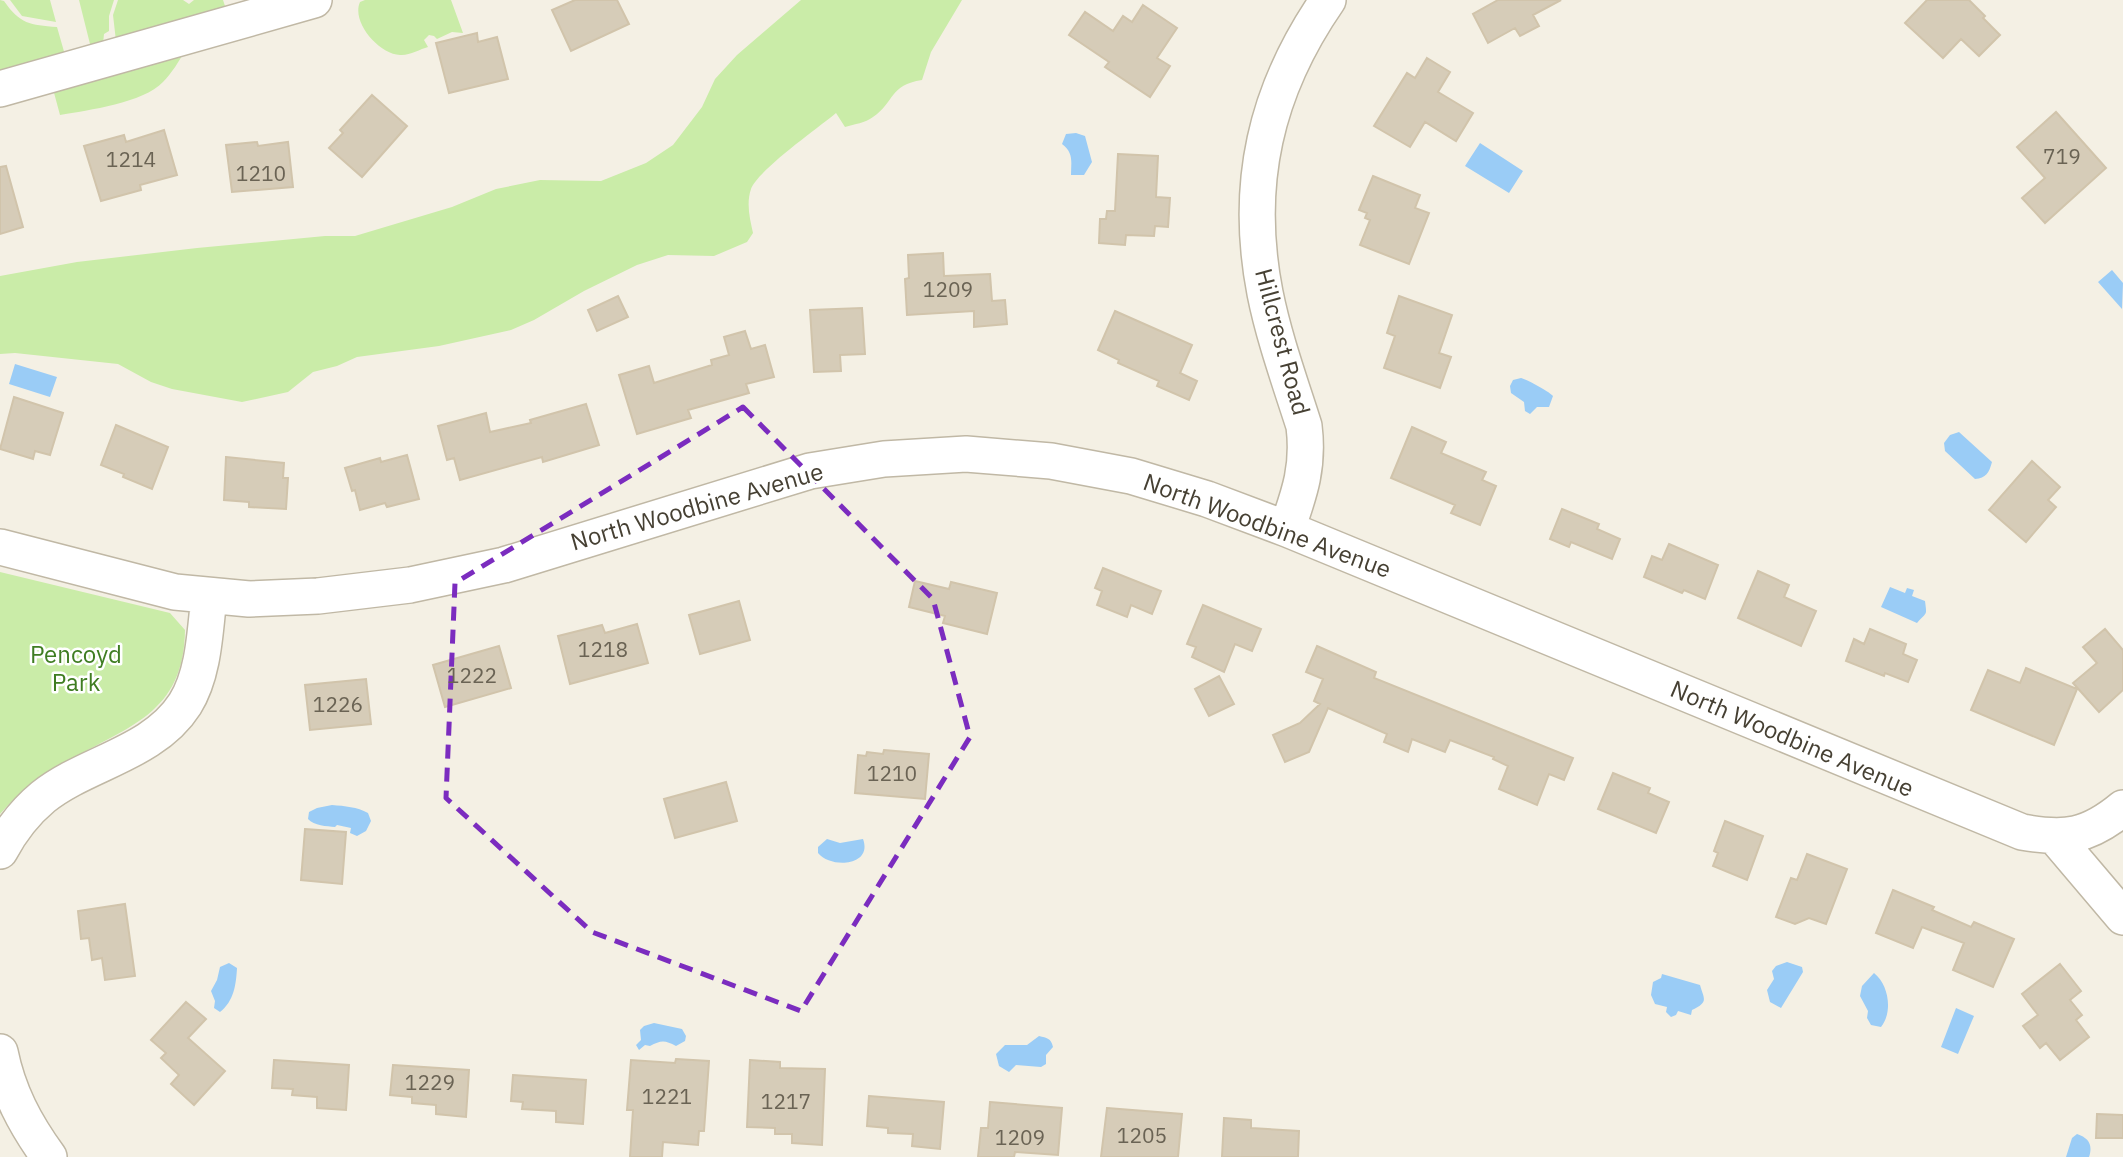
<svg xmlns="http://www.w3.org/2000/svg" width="2123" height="1157" font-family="'IBM Plex Sans',sans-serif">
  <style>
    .green { fill: #caeca8 }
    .water { fill: #9accf6 }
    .building { fill: #d6ccb8; stroke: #d1c4ab; stroke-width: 2 }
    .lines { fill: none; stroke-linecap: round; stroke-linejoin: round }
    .minor-casing { stroke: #c0b8a5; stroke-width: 38 }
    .minor { stroke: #fff; stroke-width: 35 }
    .marked { fill: none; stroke: #7b2cbf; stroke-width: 5; stroke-dasharray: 14 9; stroke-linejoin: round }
    .labels { text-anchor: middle; stroke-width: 5; stroke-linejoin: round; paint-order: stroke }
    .number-label { font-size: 21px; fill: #6a6354 }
    .street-label { font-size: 24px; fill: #464033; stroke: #fff }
    .park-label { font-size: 24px; fill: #3f7d22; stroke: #fff }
  </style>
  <rect width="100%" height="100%" fill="#f4f0e4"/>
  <path class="green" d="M 0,0 L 4,1 C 20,24 30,25 57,27 L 65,55 L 0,74 Z
    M 10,0 L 50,0 L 56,22 L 22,16 Z
    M 79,0 L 114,0 L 109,16 L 109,31 L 104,34 L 103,44 L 91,48 Z
    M 118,0 L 183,0 L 189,4 L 194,0 L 223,0 L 226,9 L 116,41 L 113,15 Z
    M 365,0 L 451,0 L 463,33 L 452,32 L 437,39 L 434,36 L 429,35 L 424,40 L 428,47 C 420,49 409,56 400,55 C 379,54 351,22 360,2 Z
    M 801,0 L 962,0 L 931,52 L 922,80 C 889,85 895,102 873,117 C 865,123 855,124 845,127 L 836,113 C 818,128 757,171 751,189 C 746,204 750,219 753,233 L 747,242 L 714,256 L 668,255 L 637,265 L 584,291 L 534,320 L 511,330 L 439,346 L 357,357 L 337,366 L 313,372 L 288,392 L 242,402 L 172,389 L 151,382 L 118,364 L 15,353 L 0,354 L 0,276 L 77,262 L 197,248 L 325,236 L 355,236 L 452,207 L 496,189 L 540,180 L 601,181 L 646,163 L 673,145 L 702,107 L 715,79 L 737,55 Z
    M 185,51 C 179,61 172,73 163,82 C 143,103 89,110 60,115 L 53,89 Z
    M 0,572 L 170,613 L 185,630 C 184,714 128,726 68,761 C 42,775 19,792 0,814 Z"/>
  <path class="water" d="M 1076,133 L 1085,136 L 1092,162 L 1084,175 L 1071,175 C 1071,162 1074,153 1062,144 L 1066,134 Z
    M 1480,143 L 1523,171 L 1509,193 L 1465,166 Z
    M 2112,270 L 2123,283 L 2122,309 L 2098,282 Z
    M 15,364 L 57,377 L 50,397 L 9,384 Z
    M 1521,378 C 1526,379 1550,392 1553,396 L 1549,407 L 1537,407 L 1530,414 L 1525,411 L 1524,402 L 1511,393 L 1510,386 L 1513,380 Z
    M 1959,432 L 1992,462 C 1989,473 1986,478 1975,479 L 1945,451 L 1944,443 L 1950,435 Z
    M 1890,587 L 1905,593 L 1907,588 L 1914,590 L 1912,596 L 1925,601 C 1927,617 1927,611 1917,623 L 1881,607 Z
    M 332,805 C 345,806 357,807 368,813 L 371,821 L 366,831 L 357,836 L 350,833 L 351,828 L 337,825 L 335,827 C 327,826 314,826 308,819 L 309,812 L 317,808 Z
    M 827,839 L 840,843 L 863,839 C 873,866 831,869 818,853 L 818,847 Z
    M 1787,962 L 1802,967 L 1803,972 L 1781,1008 L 1770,1002 L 1767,990 L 1774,979 L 1772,971 L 1776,966 Z
    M 229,963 L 237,968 C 236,985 234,1001 220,1012 L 214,1008 L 215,1001 L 211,991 L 217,980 L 220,967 Z
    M 1874,973 C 1889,985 1893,1012 1881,1027 L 1871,1025 L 1867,1018 L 1868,1011 L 1860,996 L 1862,986 Z
    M 1662,974 L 1700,985 C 1704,999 1709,1002 1692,1010 L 1691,1015 L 1678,1011 L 1676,1015 L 1671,1017 L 1666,1012 L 1667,1007 L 1655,1004 L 1651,995 L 1653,982 L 1661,978 Z
    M 1956,1008 L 1974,1016 L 1958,1054 L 1941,1047 Z
    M 654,1023 L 682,1029 L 686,1036 L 685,1041 L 676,1046 C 665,1040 661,1040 650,1046 L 645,1045 L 639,1050 L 636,1045 L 641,1040 L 640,1030 L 644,1026 Z
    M 1039,1036 C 1047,1038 1051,1038 1053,1047 L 1046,1055 L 1046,1064 L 1041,1067 L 1016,1065 L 1009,1072 L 999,1066 L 996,1054 L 1005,1045 L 1027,1045 Z
    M 2077,1134 C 2089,1138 2093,1145 2089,1157 L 2066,1157 L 2072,1138 Z"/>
  <path class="building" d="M 575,0 L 617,0 L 629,24 L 571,51 L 552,10 Z
    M 1498,0 L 1561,0 L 1533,15 L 1539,26 L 1520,36 L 1515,28 L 1488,43 L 1473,14 Z
    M 1927,0 L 1969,0 L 1985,16 L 1983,18 L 2000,35 L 1979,56 L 1961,39 L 1943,58 L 1905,23 Z
    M 1143,5 L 1177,28 L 1157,58 L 1170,66 L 1150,97 L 1105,67 L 1109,62 L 1069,35 L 1085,12 L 1113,31 L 1123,16 L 1132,22 Z
    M 477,33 L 478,42 L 497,37 L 508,79 L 449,93 L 436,43 Z
    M 1427,58 L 1450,72 L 1438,92 L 1473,113 L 1456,141 L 1425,122 L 1410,147 L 1374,126 L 1407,73 L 1415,78 Z
    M 372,95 L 407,126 L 362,177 L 329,148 L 343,133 L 340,130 Z
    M 2056,112 L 2106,168 L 2045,223 L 2022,198 L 2045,178 L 2017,147 Z
    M 164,130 L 177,175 L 140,185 L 141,190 L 101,201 L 84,146 L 124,135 L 126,142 Z
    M 257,142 L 258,146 L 288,142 L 293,187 L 232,192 L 226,145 Z
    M 1118,154 L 1158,156 L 1156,197 L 1170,198 L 1168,227 L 1155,226 L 1154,236 L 1126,235 L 1125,245 L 1099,243 L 1100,219 L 1106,219 L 1107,211 L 1115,211 Z
    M 6,166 L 23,227 L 0,234 L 0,167 Z
    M 1373,176 L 1420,195 L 1415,208 L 1429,213 L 1409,264 L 1360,245 L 1370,220 L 1365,218 L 1367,213 L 1359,210 Z
    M 943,253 L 944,276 L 990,274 L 992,301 L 1005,300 L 1007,324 L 974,327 L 974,311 L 907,315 L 905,279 L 909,278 L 908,255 Z
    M 618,296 L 628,317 L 597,331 L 588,310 Z
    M 1399,296 L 1452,315 L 1439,353 L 1451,357 L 1440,388 L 1384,368 L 1395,336 L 1387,333 Z
    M 862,308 L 865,354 L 840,355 L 841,371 L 814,372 L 810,310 Z
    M 1115,311 L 1192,345 L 1180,373 L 1197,381 L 1189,400 L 1157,386 L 1159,381 L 1118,363 L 1119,360 L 1098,350 Z
    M 745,331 L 751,349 L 765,345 L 774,377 L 746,384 L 749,393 L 688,410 L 691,418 L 637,434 L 619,375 L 649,366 L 654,383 L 712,365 L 711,360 L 729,355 L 724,337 Z
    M 14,397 L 63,413 L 50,455 L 35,451 L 33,459 L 0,449 Z
    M 586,404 L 599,445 L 543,462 L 542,457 L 460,480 L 454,458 L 447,460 L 438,426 L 486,413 L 490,432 L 531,423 L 530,420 Z
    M 116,425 L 168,447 L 152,489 L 123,477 L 124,474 L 101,465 Z
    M 1412,427 L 1446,442 L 1441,453 L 1486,472 L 1482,480 L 1496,486 L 1480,525 L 1451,513 L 1455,505 L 1391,478 Z
    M 407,455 L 419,499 L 387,507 L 385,503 L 360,510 L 355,490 L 352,491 L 345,468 L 380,458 L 381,462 Z
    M 226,457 L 284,463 L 283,478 L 288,478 L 286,509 L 249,507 L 249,502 L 224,500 Z
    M 2032,461 L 2060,487 L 2048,500 L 2056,507 L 2026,542 L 1989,510 Z
    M 1562,509 L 1599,524 L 1597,529 L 1620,539 L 1612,559 L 1571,542 L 1569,547 L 1550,539 Z
    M 1669,544 L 1718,565 L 1705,599 L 1684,590 L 1682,593 L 1644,577 L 1652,556 L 1662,560 Z
    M 1103,568 L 1161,591 L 1152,614 L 1131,605 L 1127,617 L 1097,605 L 1102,591 L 1095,588 Z
    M 1758,571 L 1789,585 L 1784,597 L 1816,611 L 1801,646 L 1738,618 Z
    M 915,581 L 949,589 L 951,582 L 997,593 L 987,634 L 943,623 L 945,616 L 909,607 Z
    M 739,601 L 750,640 L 700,654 L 689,615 Z
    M 1203,605 L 1261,629 L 1252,651 L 1235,644 L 1224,672 L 1192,657 L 1196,647 L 1187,644 Z
    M 637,624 L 648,663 L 570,684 L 558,636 L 602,625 L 605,633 Z
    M 1870,629 L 1906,644 L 1903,654 L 1917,660 L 1908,682 L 1885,673 L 1884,676 L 1846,661 L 1854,639 L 1864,644 Z
    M 2105,629 L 2123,650 L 2123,690 L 2099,712 L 2073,683 L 2097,663 L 2083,647 Z
    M 499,646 L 511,688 L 445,707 L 433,665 Z
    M 1317,646 L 1376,672 L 1374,678 L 1573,758 L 1564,780 L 1549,774 L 1537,805 L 1499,789 L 1508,766 L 1493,759 L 1494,757 L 1450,740 L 1445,752 L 1412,739 L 1408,752 L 1384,742 L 1387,734 L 1328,708 L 1309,752 L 1285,762 L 1273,735 L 1300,723 L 1320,704 L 1314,701 L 1323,679 L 1306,672 Z
    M 2026,668 L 2077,689 L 2054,745 L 1971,710 L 1988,670 L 2020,683 Z
    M 1219,676 L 1234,704 L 1209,716 L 1195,689 Z
    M 366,679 L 371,724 L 310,730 L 305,685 Z
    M 884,750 L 929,754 L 925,799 L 855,793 L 858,755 L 866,756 L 867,752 L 883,754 Z
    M 1613,773 L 1650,788 L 1648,793 L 1669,802 L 1656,833 L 1598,809 Z
    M 726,782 L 737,821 L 675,838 L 664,799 Z
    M 1725,821 L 1763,836 L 1747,880 L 1713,866 L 1718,853 L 1714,851 Z
    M 305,829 L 346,832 L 342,884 L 301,880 Z
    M 1807,854 L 1847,869 L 1826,924 L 1809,918 L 1795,924 L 1776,917 L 1791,878 L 1797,880 Z
    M 1893,890 L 1934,907 L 1932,910 L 1971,927 L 1974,922 L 2014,939 L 1993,987 L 1953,970 L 1964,943 L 1922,927 L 1913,948 L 1876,933 Z
    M 125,904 L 135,976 L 105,980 L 102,958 L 92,960 L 89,938 L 81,939 L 78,911 Z
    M 2060,964 L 2081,991 L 2070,1000 L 2082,1015 L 2076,1020 L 2089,1037 L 2060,1060 L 2046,1043 L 2040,1048 L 2023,1026 L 2038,1015 L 2022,994 Z
    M 186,1002 L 206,1019 L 188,1038 L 225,1071 L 194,1105 L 171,1084 L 179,1075 L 161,1058 L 166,1053 L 151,1040 Z
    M 676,1059 L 709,1061 L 704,1131 L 699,1131 L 698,1145 L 663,1142 L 662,1157 L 630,1157 L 633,1110 L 627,1110 L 631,1060 L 675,1063 Z
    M 274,1060 L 349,1065 L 346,1110 L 317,1108 L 317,1097 L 292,1095 L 293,1089 L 272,1088 Z
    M 750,1060 L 780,1062 L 780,1068 L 825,1069 L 822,1145 L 792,1143 L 792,1134 L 775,1134 L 775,1128 L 747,1127 Z
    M 393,1065 L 469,1070 L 466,1117 L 436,1114 L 436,1105 L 412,1103 L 412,1097 L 390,1095 Z
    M 513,1075 L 586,1080 L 583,1124 L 556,1122 L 556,1111 L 522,1109 L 523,1102 L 511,1101 Z
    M 869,1096 L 944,1102 L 940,1149 L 912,1146 L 913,1134 L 888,1133 L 888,1128 L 867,1126 Z
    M 990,1102 L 1062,1108 L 1058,1155 L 1015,1152 L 1014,1157 L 978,1157 L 981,1128 L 988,1128 Z
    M 1107,1108 L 1182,1114 L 1178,1157 L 1101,1157 Z
    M 2097,1114 L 2123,1115 L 2123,1138 L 2096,1138 Z
    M 1224,1118 L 1251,1120 L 1251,1128 L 1299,1131 L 1298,1157 L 1222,1157 Z"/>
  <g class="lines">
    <g class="minor-casing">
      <path id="minor" d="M 0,89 L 314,0
        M 1287,529 C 1300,492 1309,466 1304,426 C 1290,382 1274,338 1265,293 C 1244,185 1265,91 1328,0
        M 0,547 L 175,592 L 249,599 L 318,596 L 410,585 L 504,565 L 810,471 L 884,459 L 966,454 L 1051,461 L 1131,476 L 1207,499 L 1287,529 L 2022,832 C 2065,840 2088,837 2123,808
        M 2056,838 L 2123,917
        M 0,851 C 11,830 25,812 43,797 C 87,762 153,754 185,704 C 204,674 205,631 209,596
        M 0,1052 C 8,1092 25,1124 49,1157"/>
    </g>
    <use href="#minor" class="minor"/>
  </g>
  <path class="marked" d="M 743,407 L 933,599 L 970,737 L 801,1011 L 592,932 L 446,798 L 455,583 Z"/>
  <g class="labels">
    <g class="number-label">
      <text x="2062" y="164">719</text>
      <text x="131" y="167">1214</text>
      <text x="261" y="181">1210</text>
      <text x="948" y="297">1209</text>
      <text x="603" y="657">1218</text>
      <text x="472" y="683">1222</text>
      <text x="338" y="712">1226</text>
      <text x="892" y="781">1210</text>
      <text x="430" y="1090">1229</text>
      <text x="667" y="1104">1221</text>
      <text x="786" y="1109">1217</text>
      <text x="1142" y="1143">1205</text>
      <text x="1020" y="1145">1209</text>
    </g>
    <g class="street-label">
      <text transform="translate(1282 342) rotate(75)" y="8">Hillcrest Road</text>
      <text transform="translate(697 507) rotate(-16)" y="8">North Woodbine Avenue</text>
      <text transform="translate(1267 526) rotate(20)" y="8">North Woodbine Avenue</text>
      <text transform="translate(1792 739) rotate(23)" y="8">North Woodbine Avenue</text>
    </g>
    <g class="park-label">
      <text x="76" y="663">Pencoyd<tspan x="76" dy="28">Park</tspan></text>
    </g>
  </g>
</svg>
